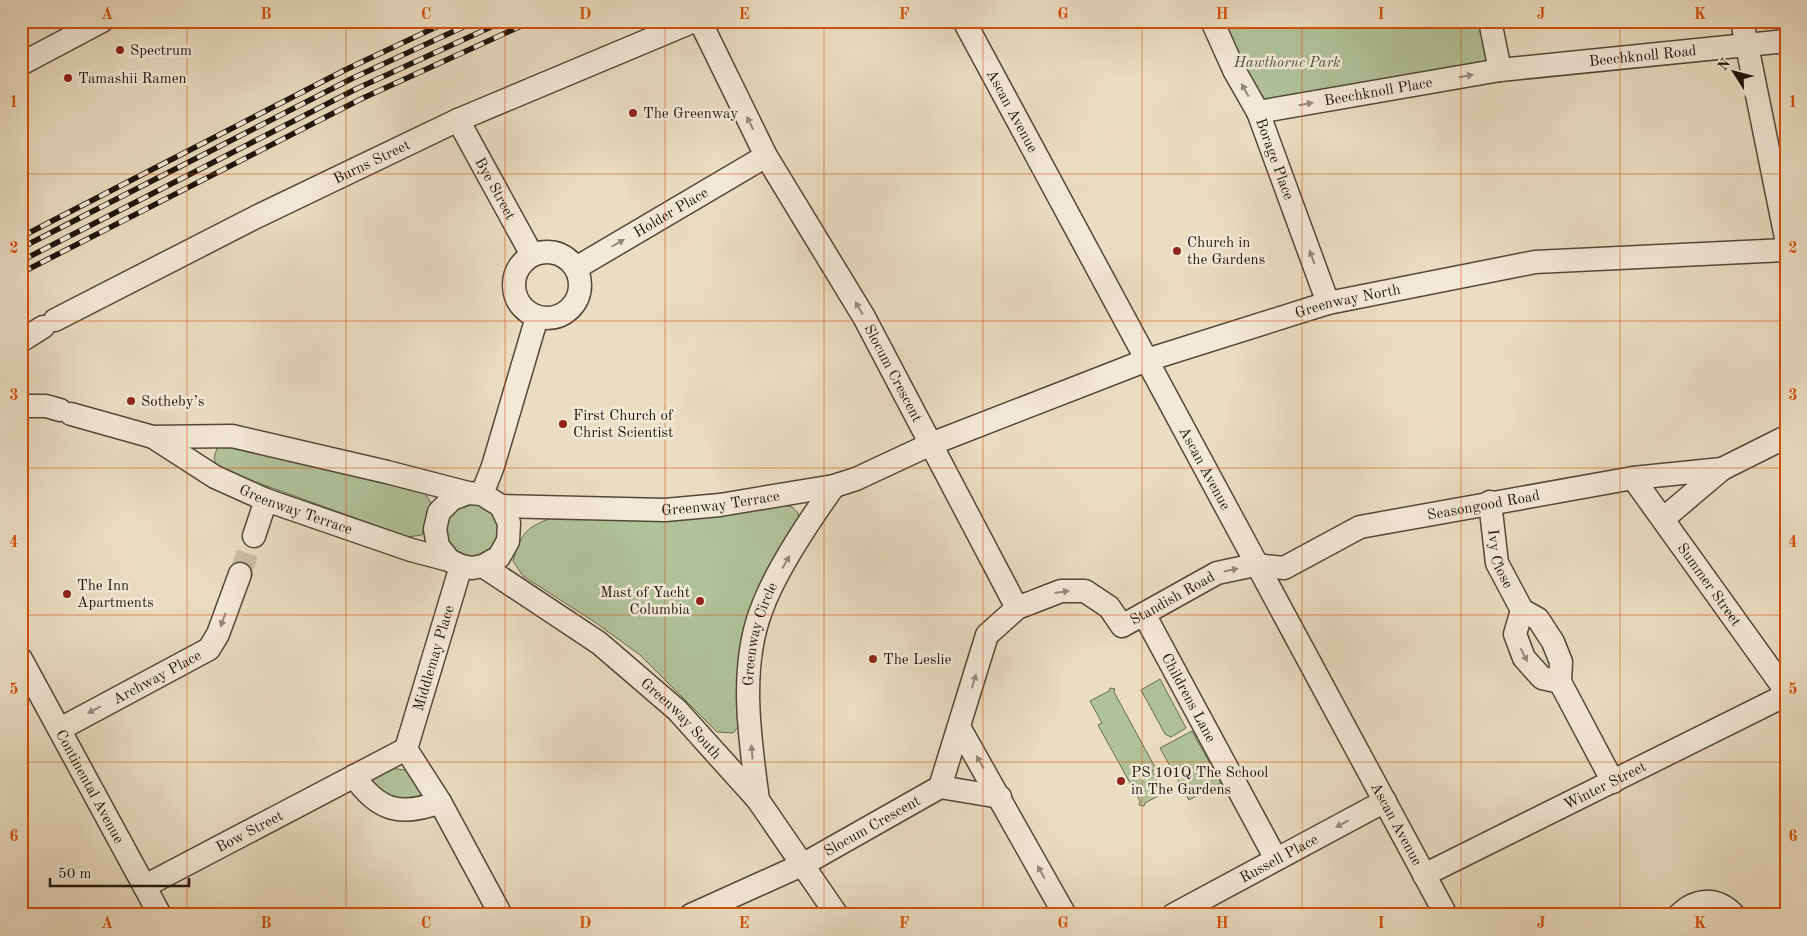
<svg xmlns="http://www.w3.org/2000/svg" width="1807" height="936" font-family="'Old Standard TT',serif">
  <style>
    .green { fill: #b1c298; stroke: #686c52 }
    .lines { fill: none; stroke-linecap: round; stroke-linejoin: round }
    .minor-tunnel { stroke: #ccbfa6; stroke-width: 22; stroke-dasharray: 22 11; stroke-linecap: butt }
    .minor-casing { stroke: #524839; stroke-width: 25 }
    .minor { stroke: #f2e9d7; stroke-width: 22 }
    .rail-casing { stroke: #1f160c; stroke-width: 5.5 }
    .rail { stroke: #f2e9d7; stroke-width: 4; stroke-dasharray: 11; stroke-linecap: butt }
    .oneway { fill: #938a7c }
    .grid { fill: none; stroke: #d4520c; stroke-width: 1; stroke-opacity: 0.55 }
    .poi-dot { fill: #8f2418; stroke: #f2e9d7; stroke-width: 2 }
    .labels { text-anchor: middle; stroke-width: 5; stroke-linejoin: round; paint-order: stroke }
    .poi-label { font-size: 15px; fill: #1f160c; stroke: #f2e9d7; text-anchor: start }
    .street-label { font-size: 15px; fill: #1f160c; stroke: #f2e9d7 }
    .park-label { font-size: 15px; font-style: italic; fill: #52523d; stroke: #f2e9d7 }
    .neatline { fill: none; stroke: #d4520c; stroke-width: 2 }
    .grid-label { font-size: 16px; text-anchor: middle; font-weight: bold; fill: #d4520c }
  </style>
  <rect width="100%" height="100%" fill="#ebddc1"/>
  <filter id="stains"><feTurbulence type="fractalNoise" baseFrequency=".004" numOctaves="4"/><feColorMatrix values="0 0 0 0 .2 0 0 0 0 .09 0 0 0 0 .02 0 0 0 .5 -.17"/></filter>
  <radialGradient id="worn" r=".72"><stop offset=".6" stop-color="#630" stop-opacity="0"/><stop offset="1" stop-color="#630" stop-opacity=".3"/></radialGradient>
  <path class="green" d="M 1220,21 L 1484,21 L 1488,61 L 1262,104 Z
    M 223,446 L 425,493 L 431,503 L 422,535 L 408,537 L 217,468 L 214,458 L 217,448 Z
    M 474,500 L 498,516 L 498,546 L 472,560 L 448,548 C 442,513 442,516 474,500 Z
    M 780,504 L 792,507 L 798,513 L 799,526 L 777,558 L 742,723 L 733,733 L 717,732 L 640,655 L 596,623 L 523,576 L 513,561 C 521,533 526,527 554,517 Z
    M 1160,679 L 1186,728 L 1171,737 L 1165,734 L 1141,690 Z
    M 1110,688 L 1115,689 L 1114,692 L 1156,769 L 1152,771 L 1164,793 L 1145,803 L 1144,806 L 1139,805 L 1140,801 L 1098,725 L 1102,723 L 1090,701 L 1109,691 Z
    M 1192,731 L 1221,783 L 1189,800 L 1160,748 Z
    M 383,767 L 411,771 L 423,790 L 417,800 L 387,800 L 369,781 Z"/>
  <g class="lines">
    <path class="minor-tunnel" d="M 240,574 L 254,536"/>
    <g class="minor-casing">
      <g id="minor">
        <path id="s1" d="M 700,21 L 766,156 L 864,317 L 1017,608"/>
        <path id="s2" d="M 964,21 L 1446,915"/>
        <path id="s3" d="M 1212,21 L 1234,70 L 1258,112 L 1328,303"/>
        <path d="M 1490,21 L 1500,70"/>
        <path d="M 1742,21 L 1786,238"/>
        <path d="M 21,64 L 102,21"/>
        <path id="s4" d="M 1258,112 L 1500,70 L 1786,41"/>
        <path id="s5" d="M 458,120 L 532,255"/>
        <circle cx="547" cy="285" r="33"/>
        <path id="s6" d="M 576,268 L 766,156"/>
        <path id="s7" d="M 55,320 L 256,217 L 458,120 L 694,21"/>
        <path d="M 21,341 L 43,327"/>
        <path d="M 21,406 L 46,406 L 60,410"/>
        <path d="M 71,414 L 153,437 L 232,436 L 387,472 L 468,493 L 482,494 L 501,506 L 509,523 L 508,541 L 499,557 L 483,566 L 472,568 L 461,566 L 449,560 L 438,546 L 435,529 L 439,512 L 452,499 L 468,493"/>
        <path id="s8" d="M 153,437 L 215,477 L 266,500 L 411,550 L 449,560"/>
        <path id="s9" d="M 1633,478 L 1786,691"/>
        <path d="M 482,494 L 493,466 L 537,317"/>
        <path id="s10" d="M 1490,502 L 1497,563 L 1522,610 L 1538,619 L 1553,642 L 1561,662 L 1560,682 L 1613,782"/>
        <path id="s11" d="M 501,506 L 665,510 L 720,505 L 834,486 L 856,479 L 931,444 L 1147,360 L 1328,303 L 1535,262 L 1786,250"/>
        <path d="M 1663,519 L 1722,469"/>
        <path d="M 254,536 L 266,500"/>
        <path id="s12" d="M 483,566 L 599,643 L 677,710 L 758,800 L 837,915"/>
        <path d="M 1522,610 L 1515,634 L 1524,658 L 1542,678 L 1560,682"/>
        <path id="s13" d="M 1144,614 L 1276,859"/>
        <path id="s14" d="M 21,659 L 160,915"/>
        <path d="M 959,727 L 1065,915"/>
        <path id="s15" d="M 60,729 L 209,649 L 218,634 L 240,574"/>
        <path d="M 406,749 L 440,802 L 501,915"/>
        <path id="s16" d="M 406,749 L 461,566"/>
        <path d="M 354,776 C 378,811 401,817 440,802"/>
        <path id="s17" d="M 940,787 L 987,635 L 1017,608 L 1061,591 L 1085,591 L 1109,607 L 1122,626 L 1217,573 L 1255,565 L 1284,568 L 1360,527 L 1633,478 L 1722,469 L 1786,437"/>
        <path id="s18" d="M 758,800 C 750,740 739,669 761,611 C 775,571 809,521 834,486"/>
        <path id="s19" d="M 1424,875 L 1786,695"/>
        <path id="s20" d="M 145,886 L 406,749"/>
        <path id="s21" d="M 691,915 L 804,864 L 940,787 L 1000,797"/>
        <path id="s22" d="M 1173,915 L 1385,801"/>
        <path d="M 1679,915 C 1696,898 1717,897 1734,915"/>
      </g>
    </g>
    <use href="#minor" class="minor"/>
    <g class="rail-casing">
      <path id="rail" d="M 21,237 L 347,69 L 449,21
        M 21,248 L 351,79 L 476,21
        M 21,261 L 356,89 L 504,21
        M 21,273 L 361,99 L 532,21"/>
    </g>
    <use href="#rail" class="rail"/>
  </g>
  <defs><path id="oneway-solid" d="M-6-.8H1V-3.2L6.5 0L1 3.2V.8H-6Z" transform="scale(1.25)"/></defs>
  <g class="oneway">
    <use href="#oneway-solid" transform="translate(1466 76) rotate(-10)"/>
    <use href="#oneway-solid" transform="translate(1245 90) rotate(-119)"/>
    <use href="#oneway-solid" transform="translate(1306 104) rotate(-10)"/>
    <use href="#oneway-solid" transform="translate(750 123) rotate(-116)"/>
    <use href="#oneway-solid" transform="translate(618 243) rotate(-30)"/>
    <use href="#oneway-solid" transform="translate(1312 257) rotate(-110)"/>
    <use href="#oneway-solid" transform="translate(859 308) rotate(-121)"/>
    <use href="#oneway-solid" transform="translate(786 562) rotate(-60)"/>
    <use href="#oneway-solid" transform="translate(1231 570) rotate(-12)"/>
    <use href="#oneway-solid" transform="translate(1062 592) rotate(-8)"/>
    <use href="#oneway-solid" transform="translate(223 620) rotate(110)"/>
    <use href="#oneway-solid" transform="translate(1524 655) rotate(62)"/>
    <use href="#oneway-solid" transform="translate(974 681) rotate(-73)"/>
    <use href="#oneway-solid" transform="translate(94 710) rotate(152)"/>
    <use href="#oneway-solid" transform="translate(752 752) rotate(-94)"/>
    <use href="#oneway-solid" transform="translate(980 762) rotate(-120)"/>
    <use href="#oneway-solid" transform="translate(1342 824) rotate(152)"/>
    <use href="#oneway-solid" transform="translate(1041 872) rotate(-119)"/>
  </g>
  <path class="grid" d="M 187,21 L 187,915M 346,21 L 346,915M 505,21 L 505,915M 665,21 L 665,915M 824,21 L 824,915M 983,21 L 983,915M 1142,21 L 1142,915M 1302,21 L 1302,915M 1461,21 L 1461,915M 1620,21 L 1620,915M 21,174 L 1786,174M 21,321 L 1786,321M 21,468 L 1786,468M 21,615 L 1786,615M 21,762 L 1786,762"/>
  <g class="poi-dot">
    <circle cx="120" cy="50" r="5"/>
    <circle cx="68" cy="78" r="5"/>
    <circle cx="633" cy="113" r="5"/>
    <circle cx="1177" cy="251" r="5"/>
    <circle cx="131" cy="401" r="5"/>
    <circle cx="563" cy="424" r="5"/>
    <circle cx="67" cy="594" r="5"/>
    <circle cx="700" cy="601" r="5"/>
    <circle cx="873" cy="659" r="5"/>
    <circle cx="1121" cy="781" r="5"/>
  </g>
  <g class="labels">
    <g class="poi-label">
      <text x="130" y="55">Spectrum</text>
      <text x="78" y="83">Tamashii Ramen</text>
      <text x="643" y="118">The Greenway</text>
      <text x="1187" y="247">Church in<tspan x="1187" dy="17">the Gardens</tspan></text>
      <text x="141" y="406">Sotheby’s</text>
      <text x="573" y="420">First Church of<tspan x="573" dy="17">Christ Scientist</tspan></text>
      <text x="77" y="590">The Inn<tspan x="77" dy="17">Apartments</tspan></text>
      <text x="690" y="597" text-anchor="end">Mast of Yacht<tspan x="690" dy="17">Columbia</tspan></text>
      <text x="883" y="664">The Leslie</text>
      <text x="1131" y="777">PS 101Q The School<tspan x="1131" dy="17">in The Gardens</tspan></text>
    </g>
    <g class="street-label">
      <text dy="5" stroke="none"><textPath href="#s4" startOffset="389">Beechknoll Road</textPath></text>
      <text dy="5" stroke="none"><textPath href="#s4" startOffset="122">Beechknoll Place</textPath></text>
      <text dy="5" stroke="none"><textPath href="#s2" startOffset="102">Ascan Avenue</textPath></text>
      <text dy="5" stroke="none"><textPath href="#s3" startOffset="152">Borage Place</textPath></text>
      <text dy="5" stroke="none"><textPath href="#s7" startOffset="354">Burns Street</textPath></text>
      <text dy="5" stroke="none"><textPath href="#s5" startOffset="78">Bye Street</textPath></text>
      <text dy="5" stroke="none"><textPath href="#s6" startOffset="110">Holder Place</textPath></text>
      <text dy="5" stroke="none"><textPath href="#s11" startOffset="882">Greenway North</textPath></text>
      <text dy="5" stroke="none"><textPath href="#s1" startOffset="402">Slocum Crescent</textPath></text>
      <text dy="5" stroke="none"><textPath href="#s2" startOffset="508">Ascan Avenue</textPath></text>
      <text dy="5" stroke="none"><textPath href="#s11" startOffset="220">Greenway Terrace</textPath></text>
      <text dy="5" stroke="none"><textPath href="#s17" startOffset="711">Seasongood Road</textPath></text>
      <text dy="5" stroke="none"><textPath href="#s8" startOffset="161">Greenway Terrace</textPath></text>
      <text dy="5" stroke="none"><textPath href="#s10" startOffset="58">Ivy Close</textPath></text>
      <text dy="5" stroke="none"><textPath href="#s9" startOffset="131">Summer Street</textPath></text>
      <text dy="5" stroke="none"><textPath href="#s17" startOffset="380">Standish Road</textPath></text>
      <text dy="5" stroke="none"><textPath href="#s18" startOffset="168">Greenway Circle</textPath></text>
      <text dy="5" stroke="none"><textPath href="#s16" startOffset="95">Middlemay Place</textPath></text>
      <text dy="5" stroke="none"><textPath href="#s15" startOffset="110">Archway Place</textPath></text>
      <text dy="5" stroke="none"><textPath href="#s13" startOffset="95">Childrens Lane</textPath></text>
      <text dy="5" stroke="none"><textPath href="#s12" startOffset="251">Greenway South</textPath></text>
      <text dy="5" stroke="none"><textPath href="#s19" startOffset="202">Winter Street</textPath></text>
      <text dy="5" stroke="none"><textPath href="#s14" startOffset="145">Continental Avenue</textPath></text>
      <text dy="5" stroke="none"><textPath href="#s2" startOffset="912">Ascan Avenue</textPath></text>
      <text dy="5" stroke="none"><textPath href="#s21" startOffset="202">Slocum Crescent</textPath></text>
      <text dy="5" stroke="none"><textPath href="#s20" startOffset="118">Bow Street</textPath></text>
      <text dy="5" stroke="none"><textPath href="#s22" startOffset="120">Russell Place</textPath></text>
    </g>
    <g class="park-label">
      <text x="1287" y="67">Hawthorne Park</text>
    </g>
  </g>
  <rect width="1807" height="936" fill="none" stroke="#ebddc1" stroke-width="55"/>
  <g transform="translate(1734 72) rotate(306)" stroke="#f2e9d7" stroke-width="4" paint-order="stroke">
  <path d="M0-4L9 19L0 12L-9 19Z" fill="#1f160c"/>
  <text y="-8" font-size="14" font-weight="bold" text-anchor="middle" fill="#1f160c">N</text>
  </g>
  <path d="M50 878v8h139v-8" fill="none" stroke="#1f160c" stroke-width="2.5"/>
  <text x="58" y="878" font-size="15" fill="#1f160c" stroke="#f2e9d7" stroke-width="4" paint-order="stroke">50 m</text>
  <rect x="28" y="28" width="1752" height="880" class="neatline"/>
  <g class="grid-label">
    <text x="107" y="19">A</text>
    <text x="266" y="19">B</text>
    <text x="426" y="19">C</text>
    <text x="585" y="19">D</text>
    <text x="744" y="19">E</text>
    <text x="904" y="19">F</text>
    <text x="1063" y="19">G</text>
    <text x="1222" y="19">H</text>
    <text x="1381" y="19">I</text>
    <text x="1541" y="19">J</text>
    <text x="1700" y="19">K</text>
    <text x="14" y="107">1</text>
    <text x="1793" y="107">1</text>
    <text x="14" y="253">2</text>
    <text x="1793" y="253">2</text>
    <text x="14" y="400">3</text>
    <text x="1793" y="400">3</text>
    <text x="14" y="547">4</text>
    <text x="1793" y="547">4</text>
    <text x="14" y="694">5</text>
    <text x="1793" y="694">5</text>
    <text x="14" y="841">6</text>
    <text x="1793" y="841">6</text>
    <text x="107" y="928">A</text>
    <text x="266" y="928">B</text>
    <text x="426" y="928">C</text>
    <text x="585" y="928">D</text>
    <text x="744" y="928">E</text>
    <text x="904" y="928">F</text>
    <text x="1063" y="928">G</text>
    <text x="1222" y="928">H</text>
    <text x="1381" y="928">I</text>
    <text x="1541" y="928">J</text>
    <text x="1700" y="928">K</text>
  </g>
  <rect width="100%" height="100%" filter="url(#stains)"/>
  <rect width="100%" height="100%" fill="url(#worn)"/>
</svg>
